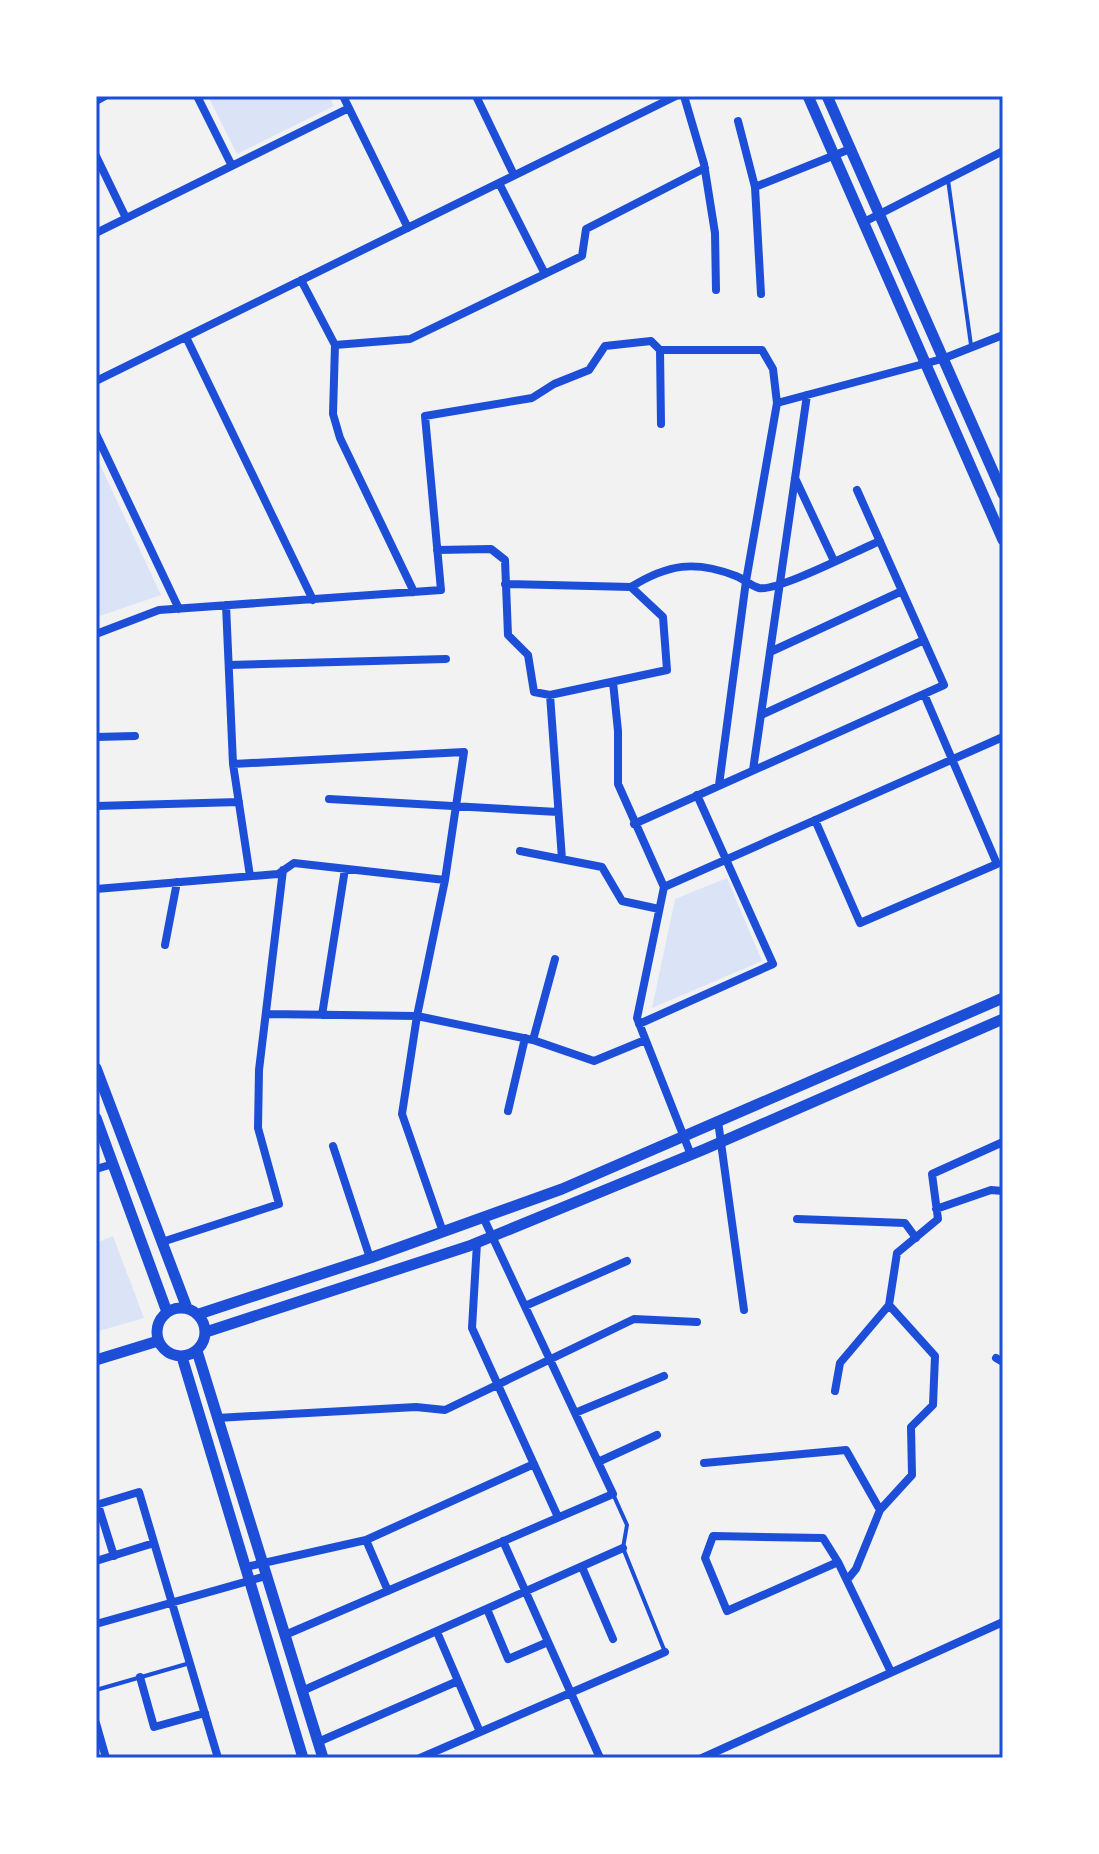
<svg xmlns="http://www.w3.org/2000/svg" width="1099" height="1854" font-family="Figtree,sans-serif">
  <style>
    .green { fill: #dbe4f7 }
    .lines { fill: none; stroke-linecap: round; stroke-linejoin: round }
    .service { stroke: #1d4ed8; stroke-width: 4 }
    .minor { stroke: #1d4ed8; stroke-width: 8 }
    .tertiary { stroke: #1d4ed8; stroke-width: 11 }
    .neatline { fill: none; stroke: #1d4ed8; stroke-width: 3 }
  </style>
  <rect width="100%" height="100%" fill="#f2f2f2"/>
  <path class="green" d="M 208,96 L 329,96 L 334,106 L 237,154 Z
    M 96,456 L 161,595 L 100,616 L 96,606 Z
    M 727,878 L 762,961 L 652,1008 L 675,899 Z
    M 113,1236 L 144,1318 L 96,1332 L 96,1243 Z"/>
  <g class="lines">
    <path class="service" d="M 948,180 L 971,345
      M 613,1494 L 627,1525 L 623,1548 L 665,1652
      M 96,1690 L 190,1663"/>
    <path class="minor" d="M 197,96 L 232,166
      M 343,96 L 408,228
      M 476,96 L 514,175
      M 684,96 L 704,164 L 715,233 L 716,290
      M 96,101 L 105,96
      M 738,121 L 755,187 L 761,294
      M 96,156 L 126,218
      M 499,183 L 545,274
      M 755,187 L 850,149
      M 864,222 L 1003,151
      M 96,233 L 349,108
      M 301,280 L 335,345 L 333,414 L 340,438 L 414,592
      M 186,337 L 313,600
      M 335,345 L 410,339 L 582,256 L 586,229 L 705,168
      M 660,350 L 661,424
      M 96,381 L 676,96
      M 777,403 L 942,359 L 1003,335
      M 96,434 L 179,609
      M 795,478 L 834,561
      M 437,550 L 491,549 L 505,560 L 508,635 L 528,655 L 534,692 L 550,695 L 667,670 L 663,617 L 631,587 L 505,584
      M 631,587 C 668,564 695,560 736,576 C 744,579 751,586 759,588 C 777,592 858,550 880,541
      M 226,605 L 233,764 L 250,876
      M 96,634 L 159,610 L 441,590 L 425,416 L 532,398 L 554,384 L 589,370 L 605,346 L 651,341 L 660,350 L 762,350 L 773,369 L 777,403 L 746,581 L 719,785
      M 770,652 L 902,591
      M 229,665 L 446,659
      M 613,682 L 618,731 L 618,784 L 664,887
      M 550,695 L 562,859
      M 761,715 L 924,640
      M 96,737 L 135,736
      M 233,764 L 464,752 L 445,880 L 417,1016 L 402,1114 L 443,1232
      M 753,770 L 807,395
      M 329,799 L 558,812
      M 96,806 L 239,802
      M 815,820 L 860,923 L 997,864 L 924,694
      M 634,824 L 944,685 L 857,490
      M 520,851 L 602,867 L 622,901 L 659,909
      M 96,889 L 278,874 L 294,863 L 445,880
      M 165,945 L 177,882
      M 266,1014 L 417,1016 L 533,1040 L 594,1061 L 645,1040
      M 322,1015 L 345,869
      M 639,1024 L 773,964 L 697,795
      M 533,1040 L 555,959
      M 508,1111 L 525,1038
      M 718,1121 L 744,1310
      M 333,1146 L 370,1258
      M 691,1155 L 637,1018 L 664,887 L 1003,737
      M 96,1169 L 113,1164
      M 936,1209 L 991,1190 L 1003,1191
      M 797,1219 L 905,1223 L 916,1238
      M 162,1242 L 279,1204 L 258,1128 L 259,1070 L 283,870
      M 477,1243 L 472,1328 L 558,1517
      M 525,1306 L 627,1261
      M 996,1358 L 1003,1362
      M 835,1391 L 840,1363 L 889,1305 L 897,1253 L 938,1219 L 932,1174 L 1003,1142
      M 575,1413 L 664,1376
      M 217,1418 L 416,1407 L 445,1410 L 634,1319 L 697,1322
      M 598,1462 L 657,1435
      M 704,1463 L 846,1450 L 880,1510 L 856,1569 L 847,1580
      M 96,1505 L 139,1492 L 218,1758
      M 98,1505 L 114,1556
      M 880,1510 L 912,1475 L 911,1427 L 933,1405 L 935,1356 L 889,1305
      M 366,1540 L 388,1591
      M 503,1541 L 600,1758
      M 96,1561 L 154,1543
      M 838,1562 L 823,1538 L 713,1536 L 705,1558 L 727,1611 L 838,1562 L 891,1672
      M 246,1567 L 366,1540 L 534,1464
      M 582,1567 L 613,1639
      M 487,1609 L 508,1659 L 548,1642
      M 96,1624 L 266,1576
      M 437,1632 L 480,1732
      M 285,1635 L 613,1494 L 483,1217
      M 140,1677 L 154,1727 L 205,1713
      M 302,1691 L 623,1548
      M 96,1723 L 106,1758
      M 318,1742 L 458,1681
      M 420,1758 L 665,1652
      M 702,1758 L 1003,1622"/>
    <path class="tertiary" d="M 808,96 L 1003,540
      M 827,96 L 1003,494
      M 96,1068 L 187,1308
      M 96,1118 L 167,1312
      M157 1332a24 24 0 1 1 48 0a24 24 0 1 1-48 0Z
      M 199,1314 L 370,1258 L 562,1189 L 1003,998
      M 206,1332 L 469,1246 L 705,1149 L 1003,1019
      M 197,1351 L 323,1758
      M 182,1357 L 303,1758
      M 96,1360 L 158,1341"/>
  </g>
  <rect width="1099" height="1854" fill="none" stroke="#ffffff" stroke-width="196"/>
  <rect x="98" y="98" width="903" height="1658" class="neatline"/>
</svg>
